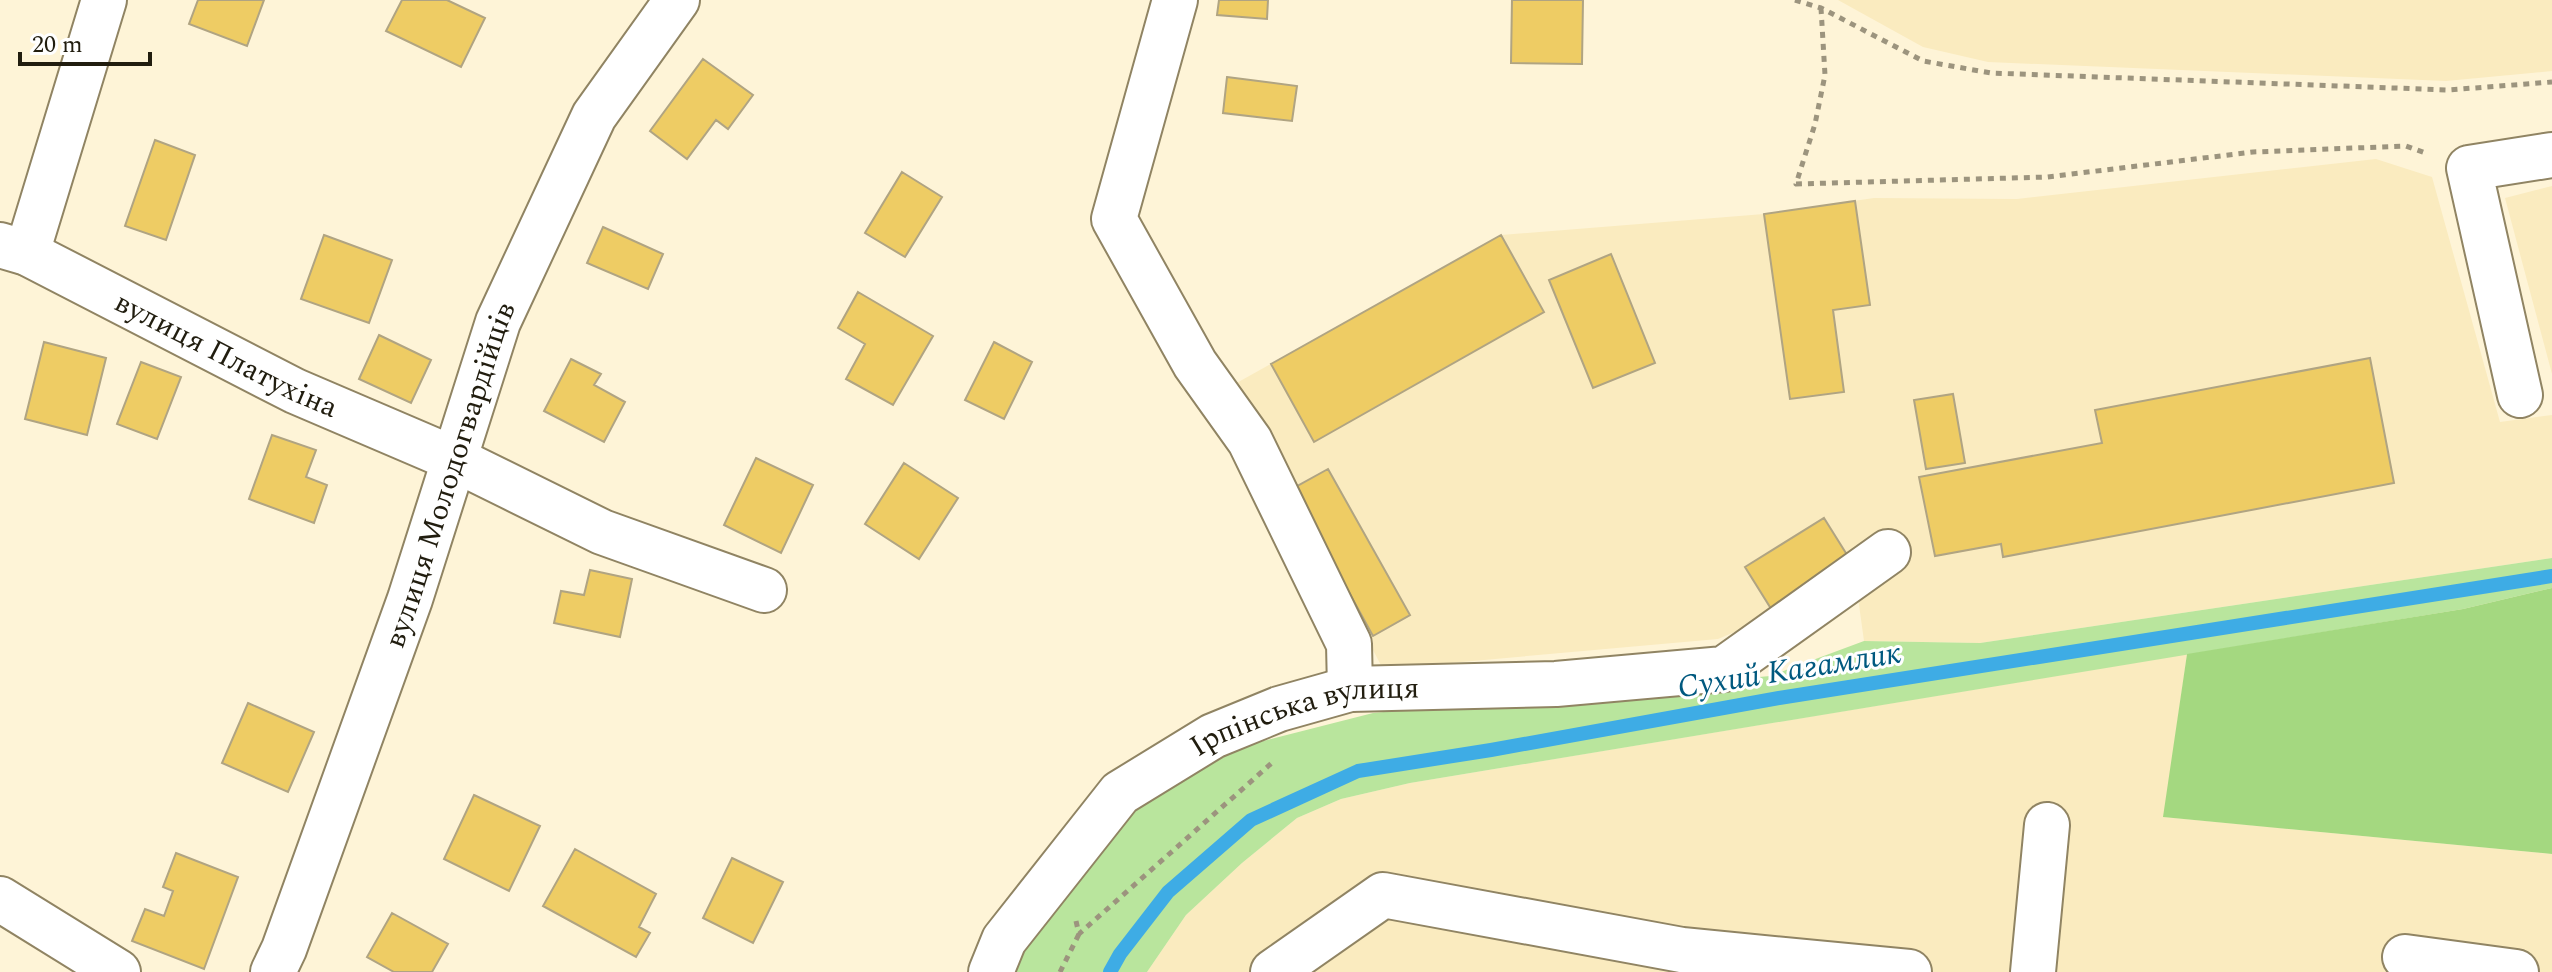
<svg xmlns="http://www.w3.org/2000/svg" width="2552" height="972" font-family="Spectral,serif">
  <style>
    .built { fill: #faebbf }
    .green { fill: #b9e59d }
    .forest { fill: #a4d880 }
    .lines { fill: none; stroke-linecap: round; stroke-linejoin: round }
    .stream { stroke: #3eace5; stroke-width: 14 }
    .building { fill: #eecc64; stroke: #b0a482; stroke-width: 2 }
    .minor-casing { stroke: #908463; stroke-width: 48 }
    .path { stroke: #9c947e; stroke-width: 5; stroke-dasharray: 6 6; stroke-linecap: butt }
    .minor { stroke: #fff; stroke-width: 44 }
    .labels { text-anchor: middle; stroke-width: 6; stroke-linejoin: round; paint-order: stroke }
    .street-label { font-size: 30px; fill: #211d0f; stroke: #fff }
    .water-label { font-size: 32px; font-style: italic; fill: #00597f; stroke: #fff }
  </style>
  <rect width="100%" height="100%" fill="#fef4d7"/>
  <path class="built" d="M 1838,0 L 2552,0 L 2552,71 L 2446,81 L 1988,62 L 1923,47 Z
    M 2376,159 L 2432,177 L 2500,422 L 2552,415 L 2552,558 L 1980,643 L 1864,641 L 1855,576 L 1775,615 L 1718,639 L 1383,669 L 1233,385 L 1501,235 L 1764,214 L 1874,198 L 2017,199 Z
    M 2552,186 L 2552,374 L 2505,198 Z
    M 2187,654 L 2164,817 L 2552,854 L 2552,972 L 1147,972 L 1186,915 L 1242,863 L 1297,818 L 1341,799 L 1410,783 Z"/>
  <path class="green" d="M 2552,558 L 2552,588 L 2463,609 L 1410,783 L 1341,799 L 1297,818 L 1242,863 L 1186,915 L 1147,972 L 1012,972 L 1018,956 L 1136,804 L 1224,751 L 1373,713 L 1770,676 L 1864,641 L 1980,643 Z"/>
  <path class="forest" d="M 2552,588 L 2552,854 L 2163,817 L 2187,654 L 2463,609 Z"/>
  <g class="lines">
    <path class="stream" d="M 1110,972 L 1120,954 L 1168,892 L 1251,820 L 1358,771 L 1491,750 L 1779,698 L 2552,576"/>
  </g>
  <path class="building" d="M 198,0 L 264,0 L 247,46 L 189,24 Z
    M 402,0 L 447,0 L 485,18 L 461,67 L 386,31 Z
    M 1219,0 L 1268,0 L 1267,19 L 1217,15 Z
    M 1512,0 L 1583,0 L 1582,64 L 1511,63 Z
    M 703,59 L 753,95 L 728,129 L 716,120 L 687,159 L 650,131 Z
    M 1227,77 L 1297,86 L 1292,121 L 1223,113 Z
    M 155,140 L 195,155 L 166,240 L 125,226 Z
    M 902,172 L 942,197 L 905,257 L 865,233 Z
    M 1855,201 L 1870,305 L 1833,310 L 1844,392 L 1790,399 L 1764,214 Z
    M 603,227 L 663,254 L 648,289 L 587,263 Z
    M 324,235 L 392,260 L 369,323 L 301,299 Z
    M 1501,235 L 1544,312 L 1314,442 L 1271,364 Z
    M 1611,254 L 1655,363 L 1593,388 L 1549,280 Z
    M 858,292 L 933,336 L 893,405 L 846,379 L 865,344 L 838,328 Z
    M 379,335 L 431,360 L 411,403 L 359,379 Z
    M 44,342 L 106,358 L 87,435 L 25,419 Z
    M 994,342 L 1032,362 L 1004,419 L 965,400 Z
    M 2370,358 L 2394,483 L 2003,557 L 2001,544 L 1935,556 L 1919,477 L 2102,443 L 2095,410 Z
    M 571,359 L 601,374 L 594,385 L 625,402 L 604,442 L 544,411 Z
    M 141,362 L 181,377 L 157,439 L 117,424 Z
    M 1953,394 L 1965,463 L 1926,469 L 1914,400 Z
    M 272,435 L 316,450 L 306,477 L 327,485 L 314,523 L 249,499 Z
    M 756,458 L 813,485 L 781,553 L 724,525 Z
    M 904,463 L 958,498 L 919,559 L 865,524 Z
    M 1328,469 L 1410,615 L 1373,636 L 1292,489 Z
    M 1824,518 L 1854,566 L 1775,615 L 1745,567 Z
    M 590,570 L 632,579 L 620,637 L 554,623 L 561,591 L 584,595 Z
    M 248,703 L 314,732 L 288,792 L 222,763 Z
    M 474,795 L 540,826 L 509,891 L 444,859 Z
    M 575,849 L 656,894 L 639,927 L 650,933 L 636,957 L 543,906 Z
    M 176,853 L 238,877 L 204,969 L 132,941 L 145,909 L 164,916 L 173,891 L 163,887 Z
    M 732,858 L 783,882 L 753,943 L 703,918 Z
    M 392,913 L 448,944 L 432,972 L 394,972 L 367,957 Z"/>
  <g class="lines">
    <g class="minor-casing">
      <g id="minor">
        <path d="M 1175,0 L 1114,219 L 1195,364 L 1250,441 L 1349,644 L 1350,689"/>
        <path id="s1" d="M 0,245 L 27,253 L 295,391 L 454,459 L 602,532 L 764,590"/>
        <path d="M 27,253 L 104,0"/>
        <path d="M 2520,395 L 2469,168 L 2552,155"/>
        <path d="M 0,899 L 118,972"/>
        <path d="M 2405,957 L 2516,972"/>
        <path id="s2" d="M 273,972 L 284,949 L 410,599 L 498,322 L 594,116 L 677,0"/>
        <path id="s3" d="M 991,972 L 1004,940 L 1120,793 L 1213,736 L 1279,709 L 1350,689 L 1556,684 L 1724,669 L 1888,552"/>
        <path d="M 1273,972 L 1383,895 L 1682,950 L 1909,972"/>
        <path d="M 2033,972 L 2047,825"/>
      </g>
    </g>
    <path class="path" d="M 1795,0 L 1821,8 L 1923,61 L 1991,73 L 2448,90 L 2552,82
      M 1821,8 L 1825,75 L 1815,124 L 1796,184 L 2047,177 L 2253,152 L 2406,146 L 2428,154
      M 1076,921 L 1079,934 L 1274,761
      M 1060,972 L 1079,934"/>
    <use href="#minor" class="minor"/>
  </g>
  <g class="labels">
    <g class="street-label">
      <text dy="10" stroke="none"><textPath href="#s1" startOffset="252">вулиця Платухіна</textPath></text>
      <text dy="10" stroke="none"><textPath href="#s2" startOffset="528">вулиця Молодогвардійців</textPath></text>
      <text dy="10" stroke="none"><textPath href="#s3" startOffset="426">Ірпінська вулиця</textPath></text>
    </g>
    <g class="water-label">
      <text transform="translate(1789 669) rotate(-9)" y="11">Сухий Кагамлик</text>
    </g>
  </g>
  <path d="M20 52v12h130v-12" fill="none" stroke="#211d0f" stroke-width="4"/>
  <text x="32" y="52" font-size="24" fill="#211d0f" stroke="#ffffff" stroke-width="6" paint-order="stroke">20 m</text>
</svg>
